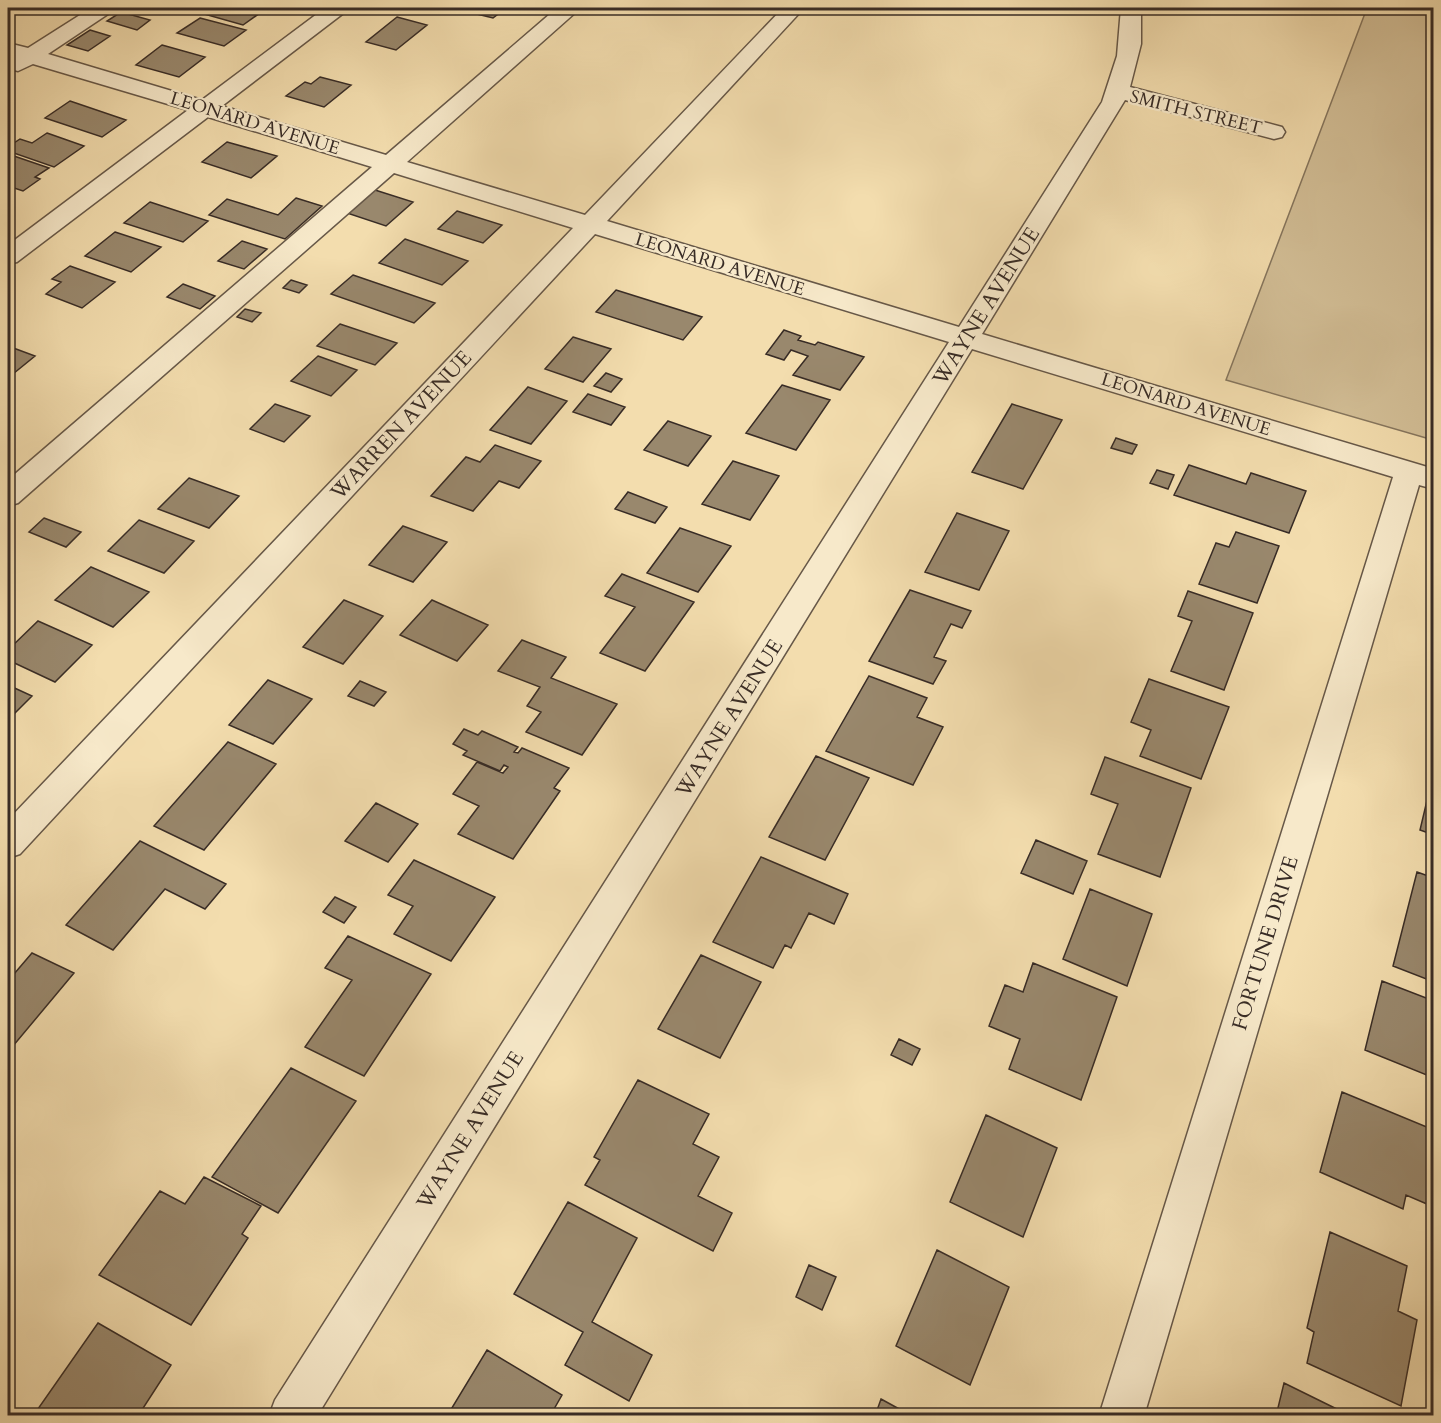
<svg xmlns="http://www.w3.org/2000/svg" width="1441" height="1423" font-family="Cardo,serif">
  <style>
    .green { fill: #d3bf97; stroke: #86765e; stroke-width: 1.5 }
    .building { fill: #99886d; stroke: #382c26; stroke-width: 1.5 }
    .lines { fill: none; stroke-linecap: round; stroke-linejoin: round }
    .minor-casing { stroke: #675848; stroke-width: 3 }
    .minor { fill: #f7e9ca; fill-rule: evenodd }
    .labels { text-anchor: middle; stroke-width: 4.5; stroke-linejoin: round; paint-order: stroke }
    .far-street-label { font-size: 18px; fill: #382c26; stroke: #f7e9ca }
    .street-label { font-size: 21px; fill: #382c26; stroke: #f7e9ca }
  </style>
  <rect width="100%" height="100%" fill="#f3ddae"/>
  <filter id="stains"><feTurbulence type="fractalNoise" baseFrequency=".00333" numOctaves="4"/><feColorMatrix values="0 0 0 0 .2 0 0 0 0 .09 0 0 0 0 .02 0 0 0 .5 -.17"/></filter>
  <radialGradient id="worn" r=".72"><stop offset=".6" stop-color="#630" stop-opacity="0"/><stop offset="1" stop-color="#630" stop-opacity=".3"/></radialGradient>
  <path class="green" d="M 1367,8 L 1433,8 L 1433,440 L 1226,380 Z"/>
  <path class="building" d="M 203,8 L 267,8 L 243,25 L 197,12 Z
    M 452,8 L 506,8 L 493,18 Z
    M 121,12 L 150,20 L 137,30 L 107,21 Z
    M 397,17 L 427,25 L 396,50 L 366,42 Z
    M 200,18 L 246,30 L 224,46 L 177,33 Z
    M 90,30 L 110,36 L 88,51 L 67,45 Z
    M 162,45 L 205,57 L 179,77 L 136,65 Z
    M 320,77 L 351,85 L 324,107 L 286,96 L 305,82 L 311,84 Z
    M 70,101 L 126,120 L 102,137 L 45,118 Z
    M 47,133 L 84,146 L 54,167 L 8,151 L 8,147 L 20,139 L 32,143 Z
    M 227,142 L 277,156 L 251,178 L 202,162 Z
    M 11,155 L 49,168 L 35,177 L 40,179 L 23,191 L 8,186 L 8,157 Z
    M 375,190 L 413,202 L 386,226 L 347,213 Z
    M 296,198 L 322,206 L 285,239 L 209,215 L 227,199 L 278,215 Z
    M 150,202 L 208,221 L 183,242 L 124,223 Z
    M 457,211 L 502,225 L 483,243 L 438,229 Z
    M 115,232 L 161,247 L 131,272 L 85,256 Z
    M 405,239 L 468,261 L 442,285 L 379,263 Z
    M 242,241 L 267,249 L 244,269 L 218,261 Z
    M 70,266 L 115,282 L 82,308 L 46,294 L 61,282 L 52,279 Z
    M 353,275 L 435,303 L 414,323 L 331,294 Z
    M 291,280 L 307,285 L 299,293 L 283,288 Z
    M 183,284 L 215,296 L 200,309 L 167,297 Z
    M 616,290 L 702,317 L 683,340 L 596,312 Z
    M 245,309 L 261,313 L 252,322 L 237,317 Z
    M 340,324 L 397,343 L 375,365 L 317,346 Z
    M 784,330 L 801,336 L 798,340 L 815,345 L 818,342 L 864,357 L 840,390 L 793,375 L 808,356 L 791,350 L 784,360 L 766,354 Z
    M 573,337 L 611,349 L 583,382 L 545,369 Z
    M 8,346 L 35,356 L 8,378 Z
    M 318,356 L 357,370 L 331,396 L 291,381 Z
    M 606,373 L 622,379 L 611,392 L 594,386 Z
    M 782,385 L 830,400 L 796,450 L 746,433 Z
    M 528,387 L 567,401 L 531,444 L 490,430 Z
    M 588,394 L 625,407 L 611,425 L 573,412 Z
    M 275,404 L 310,416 L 284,442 L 250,429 Z
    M 1012,404 L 1062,420 L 1023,489 L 972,472 Z
    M 668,421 L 711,436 L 688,466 L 644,450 Z
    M 1116,438 L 1137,445 L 1132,454 L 1111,448 Z
    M 495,445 L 541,461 L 519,488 L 499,481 L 473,511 L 431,496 L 466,457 L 480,462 Z
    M 733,461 L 779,476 L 750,520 L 702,504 Z
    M 1189,465 L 1246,484 L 1251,473 L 1306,491 L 1289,533 L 1174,495 Z
    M 1157,470 L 1174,475 L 1168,489 L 1150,483 Z
    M 189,478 L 239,496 L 209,528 L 158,509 Z
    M 628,492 L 667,507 L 655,523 L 615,509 Z
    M 957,513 L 1009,531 L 979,590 L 925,572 Z
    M 44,518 L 81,532 L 66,547 L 29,532 Z
    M 139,520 L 194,541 L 164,573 L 108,551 Z
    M 403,526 L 447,542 L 413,582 L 369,565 Z
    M 680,528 L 731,546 L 698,592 L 647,573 Z
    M 1236,532 L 1279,546 L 1257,603 L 1199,584 L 1216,543 L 1229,547 Z
    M 91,567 L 149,592 L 113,627 L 55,600 Z
    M 622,574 L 694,602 L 645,671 L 600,653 L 635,607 L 605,596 Z
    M 910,590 L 971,611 L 962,628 L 951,624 L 934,657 L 946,661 L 933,684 L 869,661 Z
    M 1188,591 L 1253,613 L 1224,690 L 1171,671 L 1192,621 L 1178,616 Z
    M 344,600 L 383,616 L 343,664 L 303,647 Z
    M 432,600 L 488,625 L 457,661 L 400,635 Z
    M 38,621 L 92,645 L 55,682 L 8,660 L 8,650 Z
    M 522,640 L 566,657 L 551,678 L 617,704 L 582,755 L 526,732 L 541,712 L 527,706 L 540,687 L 498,671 Z
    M 869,676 L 927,698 L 917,717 L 943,727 L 913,785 L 826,751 Z
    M 1149,679 L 1229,707 L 1201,779 L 1140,756 L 1151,730 L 1131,722 Z
    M 268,680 L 312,699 L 273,744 L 229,725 Z
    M 360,681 L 386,692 L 374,706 L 348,696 Z
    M 8,685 L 32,696 L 8,720 Z
    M 464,729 L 478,735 L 482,731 L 518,747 L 514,752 L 518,753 L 522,748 L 569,768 L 554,788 L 560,791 L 513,859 L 458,834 L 479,806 L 453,794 L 477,762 L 503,773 L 508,767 L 504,765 L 500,771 L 463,755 L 467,751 L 453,744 Z
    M 228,742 L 276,764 L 204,850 L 154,826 Z
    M 816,756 L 869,778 L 825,860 L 769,837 Z
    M 1105,757 L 1191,788 L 1160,877 L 1098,854 L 1118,804 L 1091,794 Z
    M 1433,775 L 1434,775 L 1434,835 L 1420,830 Z
    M 376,803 L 418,824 L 388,862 L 345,841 Z
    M 1036,840 L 1087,861 L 1073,894 L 1021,873 Z
    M 140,841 L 226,884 L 205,909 L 165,889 L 113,950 L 66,925 Z
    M 761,857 L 848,894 L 834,924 L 809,913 L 791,948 L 785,945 L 773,968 L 713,942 Z
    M 414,860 L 495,897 L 451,961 L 394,934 L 413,906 L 388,895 Z
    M 1417,872 L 1434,878 L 1434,982 L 1393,966 Z
    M 1090,889 L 1152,914 L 1127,986 L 1063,959 Z
    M 335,897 L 356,907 L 344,923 L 323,912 Z
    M 348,936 L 431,974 L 364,1076 L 305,1047 L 352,980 L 325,968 Z
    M 32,953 L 74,973 L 8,1052 L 8,981 Z
    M 701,955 L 761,982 L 720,1058 L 658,1029 Z
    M 1033,963 L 1117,997 L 1081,1100 L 1009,1069 L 1020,1039 L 989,1026 L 1005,985 L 1023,992 Z
    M 1382,981 L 1434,1001 L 1434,1078 L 1365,1050 Z
    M 899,1039 L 920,1049 L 912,1065 L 891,1055 Z
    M 291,1068 L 356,1101 L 278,1213 L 212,1177 Z
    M 638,1080 L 709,1114 L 693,1144 L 719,1157 L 698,1196 L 732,1213 L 713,1251 L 585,1185 L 600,1160 L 594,1157 Z
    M 1342,1092 L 1434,1130 L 1434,1207 L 1406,1195 L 1403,1209 L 1320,1172 Z
    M 986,1115 L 1057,1148 L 1023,1237 L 950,1202 Z
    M 204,1177 L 261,1206 L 242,1234 L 248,1238 L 191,1325 L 99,1275 L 160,1191 L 185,1204 Z
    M 568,1202 L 637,1238 L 592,1322 L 652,1355 L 629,1401 L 565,1365 L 583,1332 L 514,1294 Z
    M 1330,1232 L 1407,1266 L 1398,1311 L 1417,1320 L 1401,1406 L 1307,1363 L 1314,1332 L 1307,1328 Z
    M 937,1250 L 1009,1287 L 970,1385 L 896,1346 Z
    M 809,1265 L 836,1277 L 822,1310 L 796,1297 Z
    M 98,1323 L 171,1365 L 138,1416 L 33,1416 Z
    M 487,1350 L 562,1395 L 550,1416 L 447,1416 Z
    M 1284,1383 L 1351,1416 L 1276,1416 Z
    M 881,1399 L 912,1416 L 875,1416 Z"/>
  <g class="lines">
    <g class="minor-casing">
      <path id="minor" d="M 91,8 L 114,8 L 111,12 L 48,54 L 202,100 L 325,8 L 348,8 L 345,12 L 222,106 L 386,155 L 557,8 L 579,8 L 576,12 L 407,162 L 585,215 L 783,8 L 804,8 L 607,221 L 959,327 L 1102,102 L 1117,56 L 1121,8 L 1141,8 L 1141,44 L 1130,87 L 1282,127 L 1285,132 L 1282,137 L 1274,139 L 1125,100 L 982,334 L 1434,469 L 1434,489 L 1419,485 L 1144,1416 L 1099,1416 L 1393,477 L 972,349 L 317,1416 L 269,1416 L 275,1400 L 949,342 L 595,234 L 20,854 L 8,858 L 8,820 L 573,228 L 394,173 L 18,503 L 8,506 L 8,480 L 372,167 L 208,117 L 17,262 L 8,264 L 8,245 L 188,110 L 33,64 L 18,71 L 10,69 L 8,63 L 13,57 L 8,56 L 8,43 L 28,48 Z"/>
    </g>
    <use href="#minor" class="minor"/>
  </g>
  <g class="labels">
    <g class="far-street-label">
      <text transform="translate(1196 112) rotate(14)" y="6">SMITH STREET</text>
      <text transform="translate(255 123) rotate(17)" y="6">LEONARD AVENUE</text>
      <text transform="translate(720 264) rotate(17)" y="6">LEONARD AVENUE</text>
      <text transform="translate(1186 404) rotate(17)" y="6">LEONARD AVENUE</text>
    </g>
    <g class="street-label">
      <text transform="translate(986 306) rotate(-58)" y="7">WAYNE AVENUE</text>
      <text transform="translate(401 425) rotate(-47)" y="7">WARREN AVENUE</text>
      <text transform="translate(729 718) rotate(-58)" y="7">WAYNE AVENUE</text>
      <text transform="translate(1265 943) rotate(-73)" y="7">FORTUNE DRIVE</text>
      <text transform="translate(470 1130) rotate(-58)" y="7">WAYNE AVENUE</text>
    </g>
  </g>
  <rect width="1441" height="1423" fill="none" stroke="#f3ddae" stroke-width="30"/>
  <rect x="9" y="9" width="1423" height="1405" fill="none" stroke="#382c26" stroke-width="3"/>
  <rect x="15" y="15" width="1411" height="1393" fill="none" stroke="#382c26" stroke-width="1.5"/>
  <rect width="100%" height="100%" filter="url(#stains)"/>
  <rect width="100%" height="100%" fill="url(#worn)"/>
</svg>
